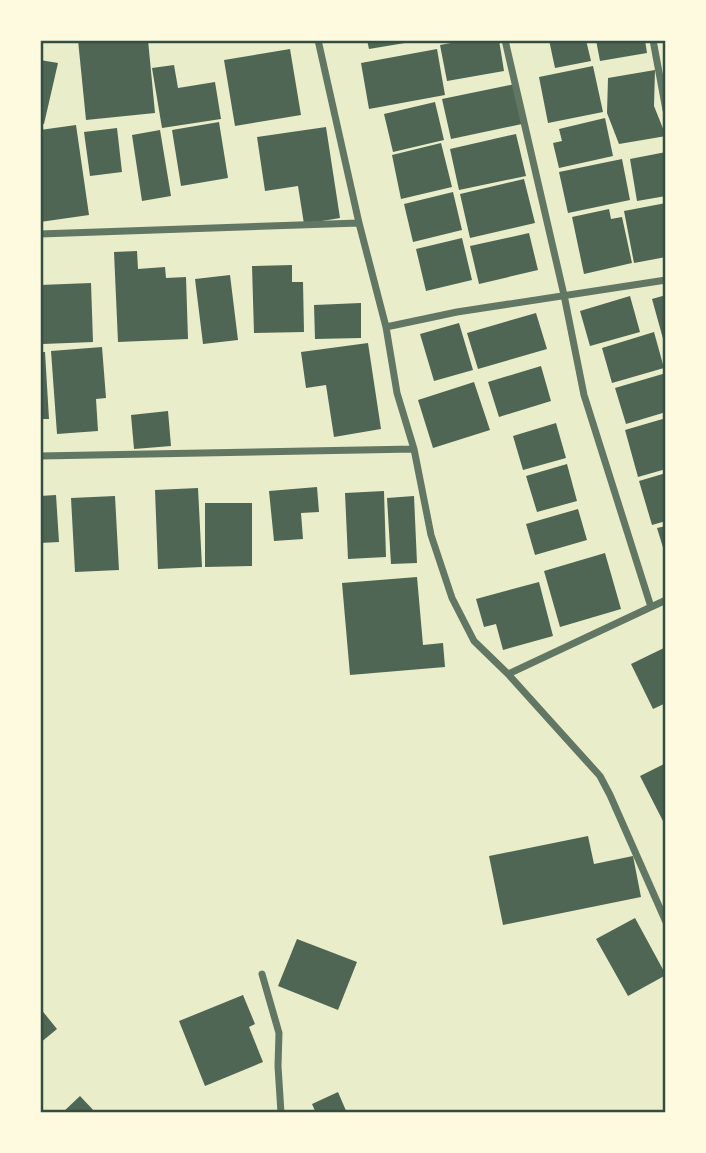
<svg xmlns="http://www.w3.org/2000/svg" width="706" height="1153" font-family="Figtree,sans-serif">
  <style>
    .building { fill: #4f6655 }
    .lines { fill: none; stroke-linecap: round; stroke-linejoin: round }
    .minor { stroke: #617663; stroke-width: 7 }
    .neatline { fill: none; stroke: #344e41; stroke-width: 2.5 }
  </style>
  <rect width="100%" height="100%" fill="#e9edc9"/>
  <path class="building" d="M 78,40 L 148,40 L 155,113 L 86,120 Z
    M 367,40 L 411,40 L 411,42 L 369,49 Z
    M 467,40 L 499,40 L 504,71 L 447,81 L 440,45 Z
    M 549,40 L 586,40 L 591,61 L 555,68 Z
    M 596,40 L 645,40 L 647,53 L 600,61 Z
    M 290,49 L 301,115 L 235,126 L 224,60 Z
    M 437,49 L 445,95 L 369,109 L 361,63 Z
    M 40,60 L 58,63 L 44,124 L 40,123 Z
    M 174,65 L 178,88 L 215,82 L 221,119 L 162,128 L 152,68 Z
    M 593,66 L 603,112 L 548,123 L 539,77 Z
    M 655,70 L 654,106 L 666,136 L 619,144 L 607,113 L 608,78 Z
    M 515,84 L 522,124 L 451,139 L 442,99 Z
    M 435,102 L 444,140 L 393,152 L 384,114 Z
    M 605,118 L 613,156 L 559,168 L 553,143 L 562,141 L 559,129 Z
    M 219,122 L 228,178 L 181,186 L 172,130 Z
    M 76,125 L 89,215 L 40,222 L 40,130 Z
    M 326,127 L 340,218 L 304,224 L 298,186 L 265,191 L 257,137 Z
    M 117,128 L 122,172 L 90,176 L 84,132 Z
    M 160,130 L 171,196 L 142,201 L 132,135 Z
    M 516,134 L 526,176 L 459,190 L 450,149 Z
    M 441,143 L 452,187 L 401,199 L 392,155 Z
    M 666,152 L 666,196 L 637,201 L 630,159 Z
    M 622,159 L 630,200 L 568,213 L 559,172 Z
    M 524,179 L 535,223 L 470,238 L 460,194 Z
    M 453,192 L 462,230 L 413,242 L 404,204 Z
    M 666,203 L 666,257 L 634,263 L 624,211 Z
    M 609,209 L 611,219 L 622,217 L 632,263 L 584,274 L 572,217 Z
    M 529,233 L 538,270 L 479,284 L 470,246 Z
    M 462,238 L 472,280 L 426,291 L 416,249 Z
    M 137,251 L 138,269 L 165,267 L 166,278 L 186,277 L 188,339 L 118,342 L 114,252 Z
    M 292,265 L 292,282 L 303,282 L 304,332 L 254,333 L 252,266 Z
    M 230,275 L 238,340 L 203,344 L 195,279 Z
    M 91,283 L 93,342 L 43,344 L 40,285 Z
    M 666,295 L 666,346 L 665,346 L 652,299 Z
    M 630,296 L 640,332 L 590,346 L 580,311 Z
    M 361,303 L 361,338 L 315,339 L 314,305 Z
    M 536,313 L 547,349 L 478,369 L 467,333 Z
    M 459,323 L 473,370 L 434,381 L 420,334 Z
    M 654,332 L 664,368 L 612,383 L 602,348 Z
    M 368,343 L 381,429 L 334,437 L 326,385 L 306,388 L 301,352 Z
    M 102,347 L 106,398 L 96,399 L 98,431 L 57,434 L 51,351 Z
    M 40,352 L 45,352 L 49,419 L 40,419 Z
    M 541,366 L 551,401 L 499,417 L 488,382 Z
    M 666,373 L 666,412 L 626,424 L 615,388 Z
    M 474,382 L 490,430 L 433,448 L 418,400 Z
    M 168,411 L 171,446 L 134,449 L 131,415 Z
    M 666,418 L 666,469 L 638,477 L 625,430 Z
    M 556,423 L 566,458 L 523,470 L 513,436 Z
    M 567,464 L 577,501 L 537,512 L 526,476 Z
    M 666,473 L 666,521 L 652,525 L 639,481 Z
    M 317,487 L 319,512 L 301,513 L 303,539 L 274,541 L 269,491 Z
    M 198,488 L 202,567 L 158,569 L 155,490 Z
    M 384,491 L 386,557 L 348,559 L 345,493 Z
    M 56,495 L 59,542 L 40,543 L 40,496 Z
    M 115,496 L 119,570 L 75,572 L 71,498 Z
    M 414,496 L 417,563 L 391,564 L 387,498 Z
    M 205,503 L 252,503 L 252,566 L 205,567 Z
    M 578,509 L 587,540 L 535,555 L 526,524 Z
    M 666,526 L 666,554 L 665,554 L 657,528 Z
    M 605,553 L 621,609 L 560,627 L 544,571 Z
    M 417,577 L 423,645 L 443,643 L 445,667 L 350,675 L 342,583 Z
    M 539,582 L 553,636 L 503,650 L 496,624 L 484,627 L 476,599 Z
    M 666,647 L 666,703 L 653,709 L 631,664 Z
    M 666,763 L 666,827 L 640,776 Z
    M 588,836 L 594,864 L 633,856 L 641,897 L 503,925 L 489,856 Z
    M 635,918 L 666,975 L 628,996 L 596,939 Z
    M 297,939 L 357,962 L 338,1010 L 278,986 Z
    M 243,995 L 255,1024 L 249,1027 L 263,1062 L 205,1086 L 179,1021 Z
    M 40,1008 L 57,1029 L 40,1043 Z
    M 338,1092 L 347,1113 L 316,1113 L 312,1104 Z
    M 80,1096 L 96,1113 L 62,1113 Z"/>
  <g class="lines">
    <path class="minor" d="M 318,40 L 359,223 L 386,327 L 397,393 L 414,449 L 431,535 L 452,598 L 474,641 L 508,674 L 600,776 L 610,795 L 666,922
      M 505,40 L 564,295 L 584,395 L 651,607
      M 653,40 L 666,110
      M 40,234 L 359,223
      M 386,327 L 457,312 L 666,280
      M 40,456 L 414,449
      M 508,674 L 666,600
      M 262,974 L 279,1033 L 278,1066 L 281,1113"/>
  </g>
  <rect width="706" height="1153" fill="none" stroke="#fefae0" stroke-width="84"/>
  <rect x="42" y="42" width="622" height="1069" class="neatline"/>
</svg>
